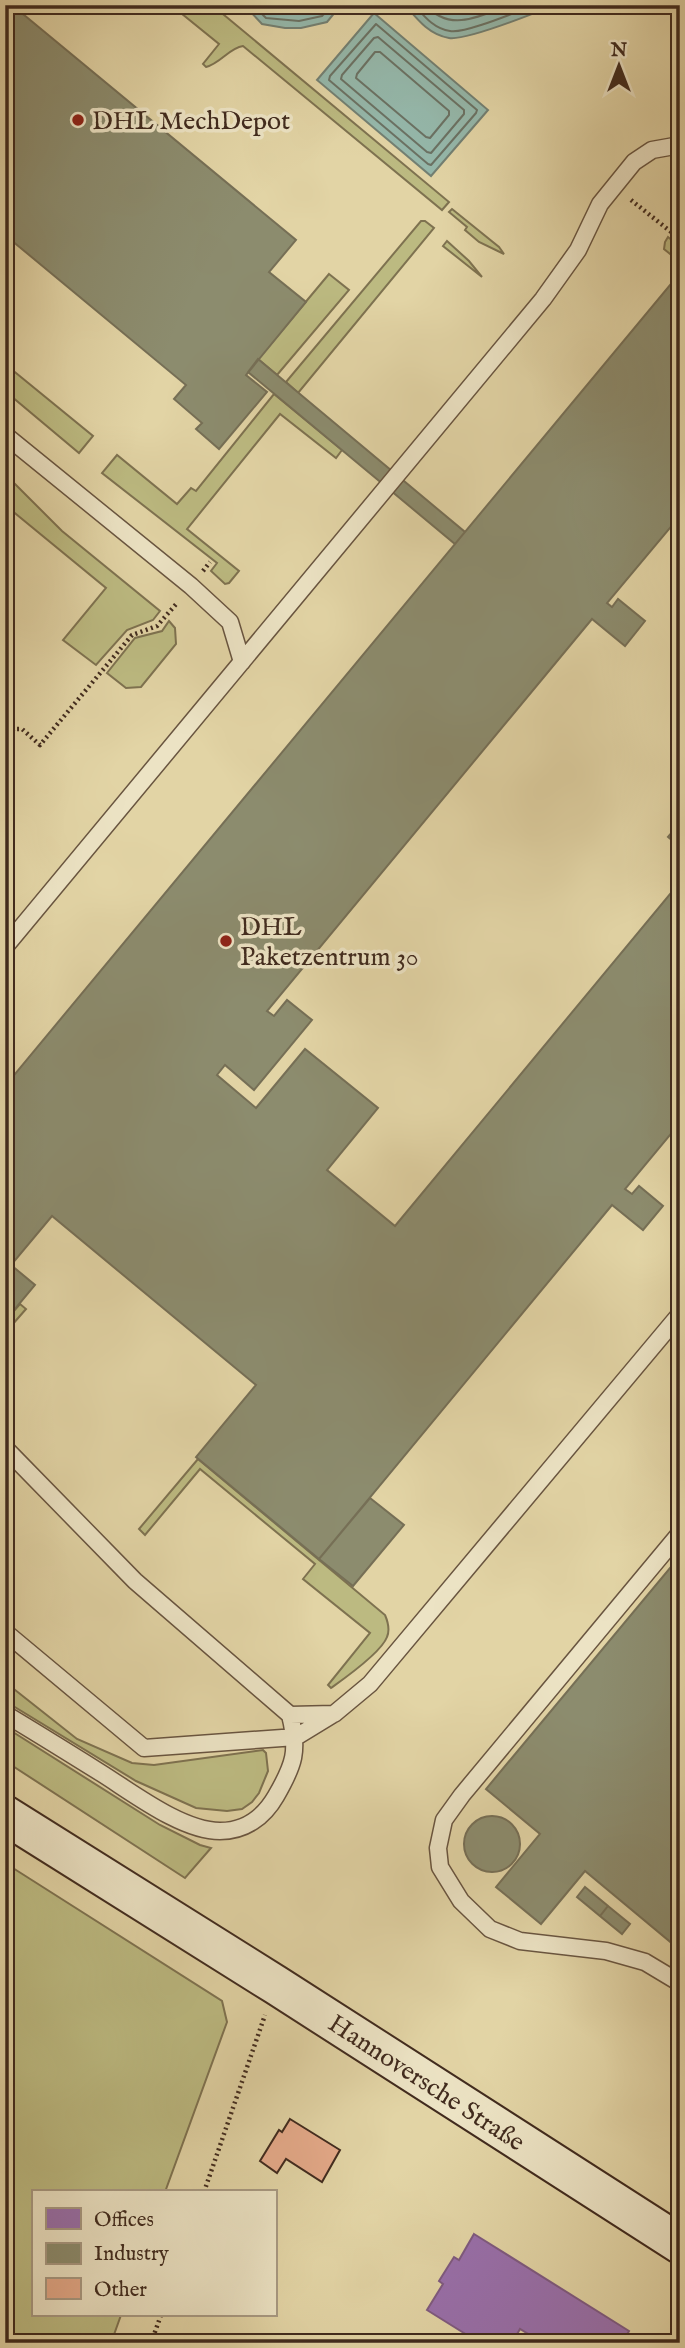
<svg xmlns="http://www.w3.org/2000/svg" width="685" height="2348" font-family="'IM FELL English',serif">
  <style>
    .green { fill: #bcba81; stroke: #7e7250; stroke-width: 2 }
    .water { fill: #95b8ab; stroke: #738073; stroke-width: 2 }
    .offices { fill: #9970ab; stroke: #7f5b81; stroke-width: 2 }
    .industry { fill: #8c8c6e; stroke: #766f56; stroke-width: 2 }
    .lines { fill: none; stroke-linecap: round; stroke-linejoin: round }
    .shore { stroke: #6b7264; stroke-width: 2 }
    .building { fill: #e4a989; stroke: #412b1e; stroke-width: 2 }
    .lane-casing { stroke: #695540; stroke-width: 19 }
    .secondary-casing { stroke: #412b1e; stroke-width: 42 }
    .path { stroke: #412b1e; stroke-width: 4.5; stroke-dasharray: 2 3.5; stroke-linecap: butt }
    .lane { stroke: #ece3c4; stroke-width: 16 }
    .secondary { stroke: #ece3c4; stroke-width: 38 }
    .poi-dot { fill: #8f2418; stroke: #ece3c4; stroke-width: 2.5 }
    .labels { text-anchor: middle; stroke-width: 7; stroke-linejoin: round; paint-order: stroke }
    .poi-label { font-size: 26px; fill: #412b1e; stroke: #ece3c4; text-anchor: start }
    .street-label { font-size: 26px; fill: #412b1e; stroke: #ece3c4 }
  </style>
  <rect width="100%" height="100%" fill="#e2d4a5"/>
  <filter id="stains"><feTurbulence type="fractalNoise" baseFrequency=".00286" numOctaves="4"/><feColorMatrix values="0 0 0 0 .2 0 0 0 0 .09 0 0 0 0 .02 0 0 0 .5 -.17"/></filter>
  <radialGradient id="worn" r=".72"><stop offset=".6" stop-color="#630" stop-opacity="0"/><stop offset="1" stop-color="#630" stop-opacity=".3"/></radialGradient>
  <path class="green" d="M 171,5 L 212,5 L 449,202 L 442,210 L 243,46 C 229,48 221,63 206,67 L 203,64 L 219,44 Z
    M 452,209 L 499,247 L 504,254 L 479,242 L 465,230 L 467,227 L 449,212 Z
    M 421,221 L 425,221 L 434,228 L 298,393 L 286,382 Z
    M 668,237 L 680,247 L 680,262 L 664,249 L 665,242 Z
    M 447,241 L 469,261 L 482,277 L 443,246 Z
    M 329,274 L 349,290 L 277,375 L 258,359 Z
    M 5,364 L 93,436 L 79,453 L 5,391 Z
    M 274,394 L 342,450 L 336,458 L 280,414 L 187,529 L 239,571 L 229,583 L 225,584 L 211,571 L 217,563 L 102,473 L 117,455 L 177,504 L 191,488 L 196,491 Z
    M 5,474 L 62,531 L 160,611 L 153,620 L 127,630 L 96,665 L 63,640 L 106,588 L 5,505 Z
    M 169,621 L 175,628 L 176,644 L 141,687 L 126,688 L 107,673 L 135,638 L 162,631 Z
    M 20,1304 L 26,1309 L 5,1333 L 5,1321 Z
    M 198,1459 L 385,1615 C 388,1622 390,1630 387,1637 C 381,1653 345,1678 331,1688 L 328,1685 L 370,1633 L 303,1579 L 315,1564 L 200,1469 L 145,1535 L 139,1529 Z
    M 5,1682 L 77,1739 L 132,1763 L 154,1765 L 263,1750 L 266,1753 L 268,1771 L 259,1793 L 252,1802 L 242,1809 L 227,1811 L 196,1808 L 136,1781 L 5,1701 Z
    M 5,1727 L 160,1825 L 200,1845 L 211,1848 L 185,1878 L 5,1761 Z
    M 5,1863 L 222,2001 L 227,2022 L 165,2192 L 33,2192 L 33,2315 L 121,2315 L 111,2343 L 5,2343 Z"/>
  <path class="water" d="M 244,5 L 341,5 L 327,22 L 301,28 L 285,28 L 262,24 Z
    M 405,5 L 555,5 C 535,13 466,41 449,38 C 429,35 417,19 405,5 Z
    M 374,13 L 488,110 L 431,176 L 317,80 Z"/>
  <path class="offices" d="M 474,2234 L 629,2331 L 622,2343 L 543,2343 L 520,2329 L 512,2343 L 480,2343 L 427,2310 L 443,2284 L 439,2281 L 454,2257 L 459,2260 Z"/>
  <path class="industry" d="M 5,5 L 12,5 L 296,240 L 269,272 L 306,302 L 246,375 L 267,392 L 219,449 L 196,429 L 202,423 L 174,399 L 186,385 L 5,235 Z
    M 680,273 L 680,516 L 607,603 L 612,607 L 618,599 L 645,621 L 625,646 L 592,619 L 267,1011 L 274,1016 L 287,1000 L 312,1020 L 254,1090 L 225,1065 L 217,1075 L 256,1108 L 305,1049 L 378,1108 L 327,1170 L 395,1226 L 680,882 L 680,1123 L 625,1189 L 632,1194 L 639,1186 L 663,1206 L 643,1230 L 612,1205 L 319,1559 L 196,1457 L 256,1385 L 52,1216 L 11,1265 L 35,1285 L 5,1321 L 5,1086 Z
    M 258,359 L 465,532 L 455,544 L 248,372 Z
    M 680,823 L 680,847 L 668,837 Z
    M 370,1498 L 404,1525 L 353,1586 L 319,1559 Z
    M 680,1556 L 680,1950 L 585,1871 L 541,1924 L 496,1887 L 540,1834 L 486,1789 Z
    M464 1844a28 28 0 1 1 56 0a28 28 0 1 1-56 0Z
    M 585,1887 L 608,1906 L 600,1916 L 577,1897 Z
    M 608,1906 L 630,1924 L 622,1934 L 600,1916 Z"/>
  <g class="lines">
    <path class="shore" d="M 253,5 L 266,18 L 299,21 L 322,16 L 332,5
      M 414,5 C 424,16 434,29 450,31 C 465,34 518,11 535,5
      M 426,5 C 449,33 481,16 509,5
      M 376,24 L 477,110 L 476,113 L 431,165 L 428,164 L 329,80 L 330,76 Z
      M 378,37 L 464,110 L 464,114 L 431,153 L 427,152 L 341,79 L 342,75 L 374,38 Z
      M 375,52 L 380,52 L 449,111 L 449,115 L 430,138 L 426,137 L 356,78 L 357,74 Z"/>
  </g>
  <path class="building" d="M 290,2119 L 340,2150 L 322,2182 L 286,2159 L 277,2173 L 260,2161 L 279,2130 L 282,2132 Z"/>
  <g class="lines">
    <g class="lane-casing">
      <path id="lane" d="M 5,435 L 191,586 L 230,622 L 242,662
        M 5,947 L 543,299 L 578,250 L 600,204 L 634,162 L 652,150 L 680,145
        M 5,1448 L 135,1581 L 290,1715 L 334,1714 L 370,1684 L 680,1314
        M 680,1533 L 462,1795 L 444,1820 L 438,1848 L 440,1867 L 461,1901 L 490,1929 L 520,1941 L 606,1951 L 645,1962 L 680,1983
        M 5,1632 L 144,1748 L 296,1737 L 332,1715
        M 5,1714 C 37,1733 69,1753 101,1773 C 133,1793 182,1831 220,1831 C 245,1831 264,1817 276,1796 C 294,1765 299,1751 290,1715"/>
    </g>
    <g class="secondary-casing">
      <path id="secondary" d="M 5,1815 L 276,1985 L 680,2244"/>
    </g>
    <path class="path" d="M 631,200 L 680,239
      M 203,571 L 210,562
      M 5,739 L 14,729 L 22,729 L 40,745 L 132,635 L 157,626 L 178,602
      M 204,2192 L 265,2015
      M 151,2343 L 161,2315"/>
    <use href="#lane" class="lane"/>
    <use href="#secondary" class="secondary"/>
  </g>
  <g class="poi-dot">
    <circle cx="78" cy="120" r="7"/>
    <circle cx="226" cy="941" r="7"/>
  </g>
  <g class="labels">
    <g class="poi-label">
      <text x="92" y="129">DHL MechDepot</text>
      <text x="240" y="935">DHL<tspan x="240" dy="30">Paketzentrum 30</tspan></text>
    </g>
    <g class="street-label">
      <text transform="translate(427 2082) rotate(33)" y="9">Hannoversche Straße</text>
    </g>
  </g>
  <rect width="685" height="2348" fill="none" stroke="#e2d4a5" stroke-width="28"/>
  <rect x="7" y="7" width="671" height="2334" fill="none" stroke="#412b1e" stroke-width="3.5"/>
  <rect x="14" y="14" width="657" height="2320" fill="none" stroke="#412b1e" stroke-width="2"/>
  <rect x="32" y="2190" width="245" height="126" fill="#ece3c4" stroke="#a89982" stroke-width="2"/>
  <rect x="46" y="2208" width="35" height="21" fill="#9970ab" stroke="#a89982" stroke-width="2"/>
  <text x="94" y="2226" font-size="21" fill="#412b1e">Offices</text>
  <rect x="46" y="2243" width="35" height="21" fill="#8c8c6e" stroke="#a89982" stroke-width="2"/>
  <text x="94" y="2260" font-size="21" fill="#412b1e">Industry</text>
  <rect x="46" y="2278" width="35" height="21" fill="#e4a989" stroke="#a89982" stroke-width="2"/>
  <text x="94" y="2296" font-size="21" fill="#412b1e">Other</text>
  <g transform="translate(619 66)" stroke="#ece3c4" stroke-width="5" paint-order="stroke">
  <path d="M0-5L12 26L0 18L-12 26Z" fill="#412b1e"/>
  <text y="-10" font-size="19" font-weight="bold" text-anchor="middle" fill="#412b1e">N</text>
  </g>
  <rect width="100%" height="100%" filter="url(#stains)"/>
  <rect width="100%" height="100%" fill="url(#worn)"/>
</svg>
